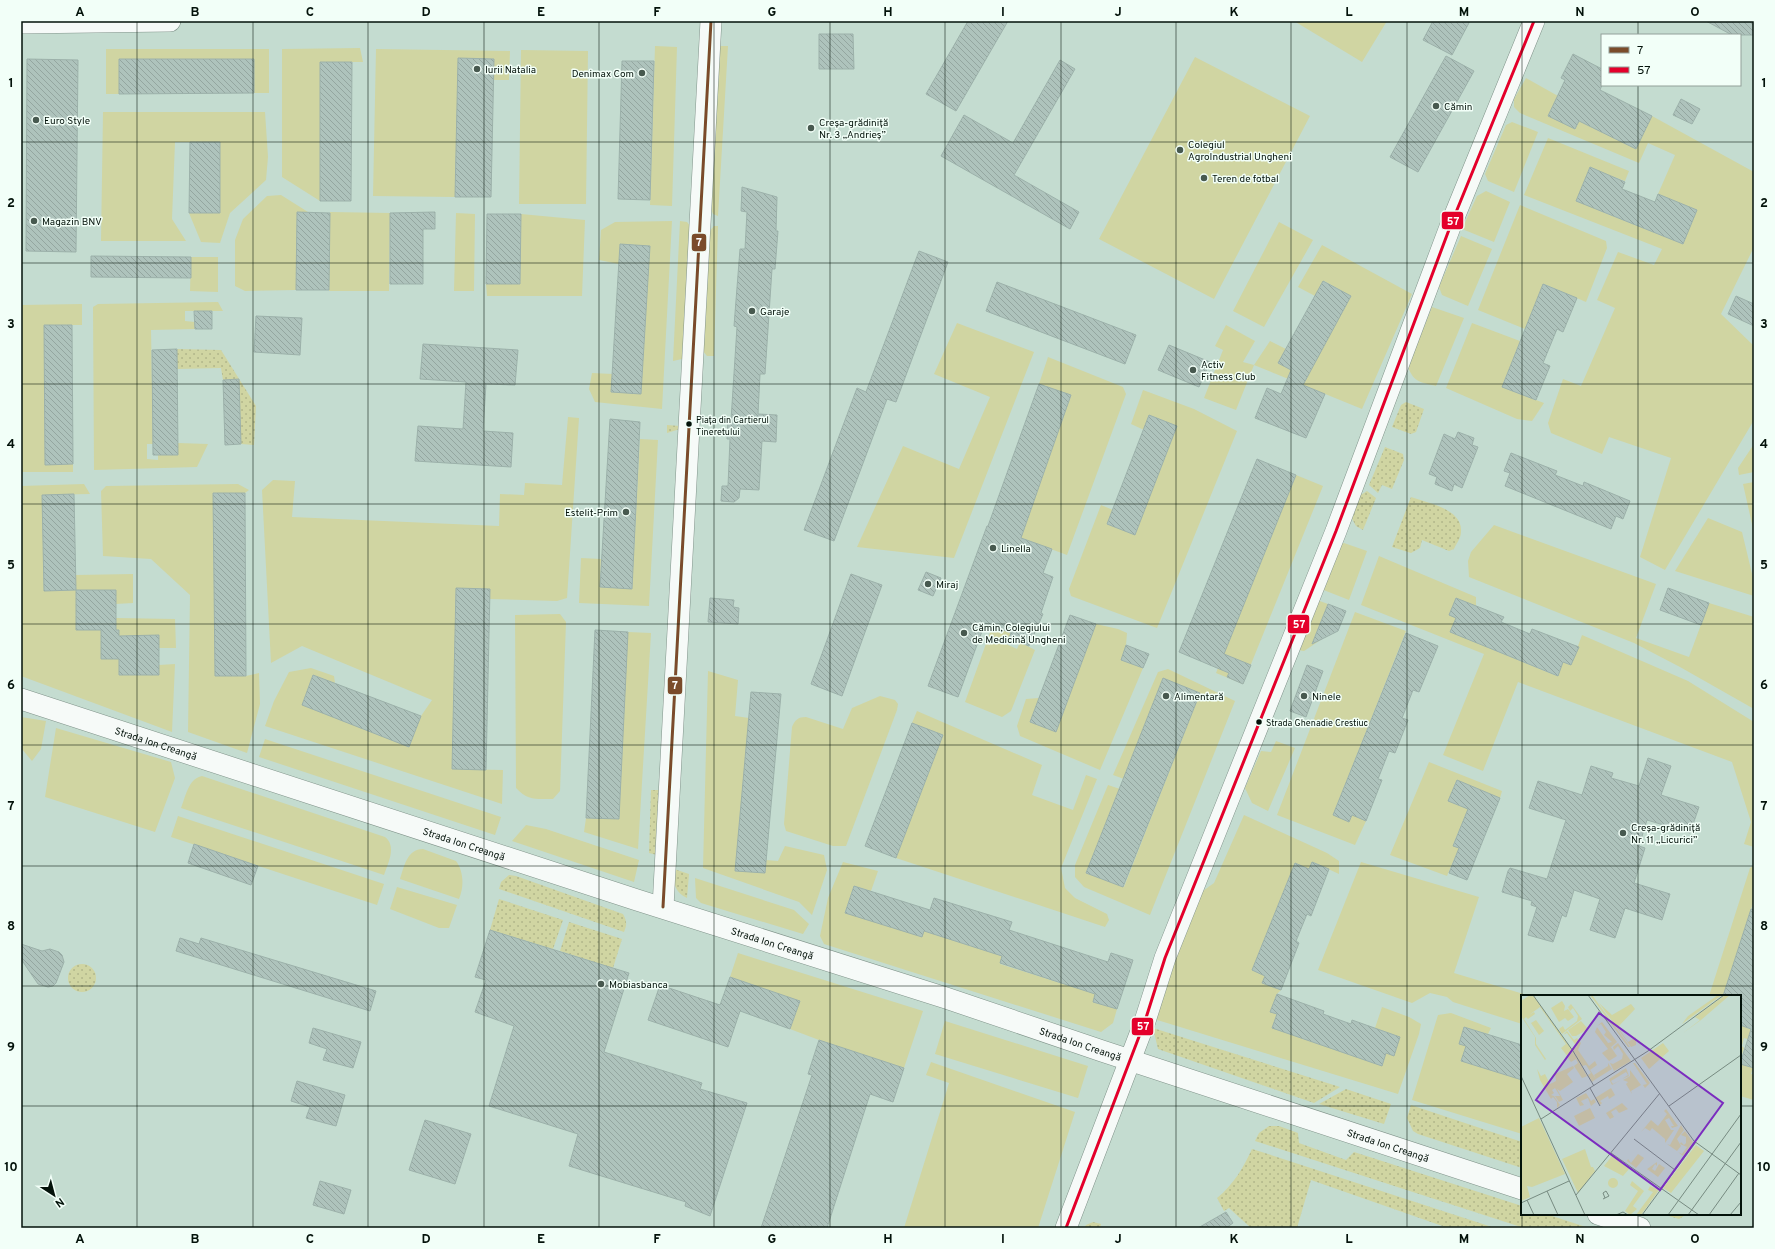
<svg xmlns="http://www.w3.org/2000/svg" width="1775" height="1249" font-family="Overpass,sans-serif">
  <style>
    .grass { fill: url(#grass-dots) }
    .garden { fill: #d0d5a2 }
    .building { fill: url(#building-back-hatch); stroke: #9cb1aa }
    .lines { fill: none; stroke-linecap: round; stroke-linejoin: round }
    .minor-casing { stroke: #80938a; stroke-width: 22 }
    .minor { stroke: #f6faf8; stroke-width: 21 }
    .bus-1-casing { stroke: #f2fff8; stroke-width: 6 }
    .bus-2-casing { stroke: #f2fff8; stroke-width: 6 }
    .bus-1 { stroke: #7a4b2a; stroke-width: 3 }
    .bus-2 { stroke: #e4002b; stroke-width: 3 }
    .grid { fill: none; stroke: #03120a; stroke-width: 1; stroke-opacity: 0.55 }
    .poi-dot { fill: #47594f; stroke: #f2fff8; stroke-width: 1.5 }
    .bus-dot { fill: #03120a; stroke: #f2fff8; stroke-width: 1.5 }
    .labels { text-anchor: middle; stroke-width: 3; stroke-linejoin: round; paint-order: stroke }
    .bus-label { font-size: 9px; fill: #03120a; stroke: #f2fff8; text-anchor: start }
    .poi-label { font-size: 10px; fill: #03120a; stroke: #f2fff8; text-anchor: start }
    .street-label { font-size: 10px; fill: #03120a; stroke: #f2fff8 }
    .inset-road { fill: none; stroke: #778b81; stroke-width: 1 }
    .view { fill: #7b2cbf; fill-opacity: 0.15; stroke: #7b2cbf; stroke-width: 2 }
    .inset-edge { fill: none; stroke: #03120a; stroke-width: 2 }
    .line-badge { stroke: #f2fff8; stroke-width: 1.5 }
    .badge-label { font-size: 11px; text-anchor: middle; font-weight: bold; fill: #fff }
    .neatline { fill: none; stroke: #03120a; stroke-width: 1.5 }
    .grid-label { font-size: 13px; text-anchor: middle; font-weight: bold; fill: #03120a }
  </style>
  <defs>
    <pattern id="grass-dots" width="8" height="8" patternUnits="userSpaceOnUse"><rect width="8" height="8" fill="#d0d5a2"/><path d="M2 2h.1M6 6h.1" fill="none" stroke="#b1b68a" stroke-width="1.8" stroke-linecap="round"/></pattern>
    <pattern id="building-back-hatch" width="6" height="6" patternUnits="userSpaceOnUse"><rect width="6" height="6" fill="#aec3bc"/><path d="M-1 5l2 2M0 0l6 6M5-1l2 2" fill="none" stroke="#94a6a0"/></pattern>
  </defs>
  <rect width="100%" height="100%" fill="#c4dcd0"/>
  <path class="grass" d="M 177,349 L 221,350 L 256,406 L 254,445 L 241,444 L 239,380 L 223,380 L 221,368 L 177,369 Z
    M 1406,402 L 1424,409 L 1416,432 L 1411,434 L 1392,427 L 1401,405 Z
    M 667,425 L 680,426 L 680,429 L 667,433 Z
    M 1385,447 L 1403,454 L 1404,460 L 1392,489 L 1382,485 L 1378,493 L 1369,485 Z
    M 1367,491 L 1376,498 L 1363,530 L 1356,526 L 1350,515 L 1356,498 Z
    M 1411,497 C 1428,503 1463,509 1461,532 C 1461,538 1456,544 1454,549 L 1449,551 L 1422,540 L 1420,548 L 1411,553 L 1392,547 Z
    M 651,790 L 659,790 L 657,855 L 649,853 Z
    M 674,869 L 689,874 L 687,898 C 674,892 673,882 674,869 Z
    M 509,875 L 516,876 L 623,914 C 627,921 627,925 624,932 L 499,889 L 501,882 Z
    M 499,899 L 563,920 L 553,949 L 490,930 Z
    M 569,922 L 622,939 L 613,968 L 560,951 Z
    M68 978a14 14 0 1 1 28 0a14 14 0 1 1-28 0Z
    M 1153,1028 L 1340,1087 L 1314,1103 L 1158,1049 Z
    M 1346,1089 L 1391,1104 L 1384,1124 L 1319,1104 Z
    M 1411,1105 L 1522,1142 L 1522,1168 L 1418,1134 L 1413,1131 L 1407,1118 Z
    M 1269,1126 L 1279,1126 L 1298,1133 L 1299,1143 L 1346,1160 L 1354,1152 L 1522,1206 L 1522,1214 L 1546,1214 L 1589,1228 L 1524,1228 L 1255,1141 L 1259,1133 Z
    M 1252,1149 L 1265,1153 L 1495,1228 L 1448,1228 L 1311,1180 L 1297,1228 L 1251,1228 L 1229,1208 L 1224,1211 L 1217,1198 C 1234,1184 1243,1168 1252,1149 Z
    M 1662,1214 L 1687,1214 L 1679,1219 Z
    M 1093,1222 L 1101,1224 L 1100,1228 L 1084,1228 L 1086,1225 Z"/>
  <path class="garden" d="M 1294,21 L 1387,21 L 1362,62 Z
    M 655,46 L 677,47 L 672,206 L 650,205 Z
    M 719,46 L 728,46 L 718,216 L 713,214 L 710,207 Z
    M 360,48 L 363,62 L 320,62 L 320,201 L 282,177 L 282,49 Z
    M 106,49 L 269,49 L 269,93 L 254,93 L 254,59 L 119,59 L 119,94 L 106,94 Z
    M 376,49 L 510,51 L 509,80 L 493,80 L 493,59 L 458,58 L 455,197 L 373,196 Z
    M 521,50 L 588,51 L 586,204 L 519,204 Z
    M 1195,57 L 1310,116 L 1214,299 L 1099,239 Z
    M 1526,78 L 1558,96 L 1548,116 L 1575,129 L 1579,121 L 1636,149 L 1652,116 L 1754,172 L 1754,249 L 1753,249 L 1721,314 L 1754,346 L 1754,420 L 1665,570 L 1640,557 L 1671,458 L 1609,437 L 1602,454 L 1551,433 L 1548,423 L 1563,379 L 1581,386 L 1615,308 L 1597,300 L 1618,252 L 1654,265 L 1662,249 L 1524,195 L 1548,138 L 1629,171 L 1625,181 L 1614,177 L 1612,181 L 1599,176 L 1601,172 L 1590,167 L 1576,201 L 1587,205 L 1589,201 L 1600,211 L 1683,244 L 1697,210 L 1658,194 L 1675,155 L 1648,143 L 1639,163 L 1520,113 L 1514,107 L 1514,99 Z
    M 103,112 L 265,112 L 268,157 L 266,180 L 230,213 L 220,243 L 201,242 L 189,213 L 220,213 L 220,142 L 175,142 L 172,219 L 186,241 L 101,241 Z
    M 1512,122 L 1538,132 L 1514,192 L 1488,181 L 1485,174 L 1506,125 Z
    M 1486,191 L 1510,202 L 1494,242 L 1462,229 L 1477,196 Z
    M 281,195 L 308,212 L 297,212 L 296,290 L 245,291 L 235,286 L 235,240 L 243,219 L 267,196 Z
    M 1520,205 L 1606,241 L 1607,248 L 1586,302 L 1544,284 L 1525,329 L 1478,310 Z
    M 330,212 L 390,213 L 389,291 L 329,291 Z
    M 456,213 L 475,214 L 474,291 L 454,291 Z
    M 521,214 L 585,220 L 582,296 L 487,296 L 486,284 L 520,284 Z
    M 672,221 L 662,409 L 595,402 L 589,389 L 592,373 L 613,374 L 612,392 L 641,394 L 650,246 L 621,244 L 619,264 L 599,260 L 601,230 L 615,222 Z
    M 680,221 L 687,222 L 691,227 L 682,359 L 673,361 Z
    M 1279,222 L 1313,240 L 1264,327 L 1233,311 Z
    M 714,226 L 718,226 L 714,356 L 707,356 L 702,350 L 709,232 Z
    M 1461,236 L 1492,249 L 1468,306 L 1442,295 L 1439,287 Z
    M 1322,245 L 1412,294 L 1362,409 L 1254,365 L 1236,410 L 1204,398 L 1223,350 L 1215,346 L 1226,325 L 1255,341 L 1243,362 L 1254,365 L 1270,341 L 1286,349 L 1278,363 L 1306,378 L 1351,296 L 1324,281 L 1315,296 L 1298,287 Z
    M 191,257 L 218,257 L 218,292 L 190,291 Z
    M 218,302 L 223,311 L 185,311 L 185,321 L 195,322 L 195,329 L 151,330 L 153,444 L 147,444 L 147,459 L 158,460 L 158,455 L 178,455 L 178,443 L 208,444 L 197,467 L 94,470 L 93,307 L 98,304 Z
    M 82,304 L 82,325 L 44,325 L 45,464 L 73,464 L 73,472 L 21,472 L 21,305 Z
    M 1432,307 L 1464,318 L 1436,386 C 1421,382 1414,383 1408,367 Z
    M 957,323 L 1034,352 L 954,558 L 857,547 L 903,446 L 959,469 L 990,397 L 934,374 Z
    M 1472,323 L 1520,341 L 1512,363 L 1511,378 L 1506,376 L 1502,387 L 1544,403 L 1532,421 L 1517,419 L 1446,388 Z
    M 1048,357 L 1123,387 L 1126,394 L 1067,555 L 1021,538 L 1071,395 L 1039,384 Z
    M 1143,390 L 1194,409 L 1237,431 L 1157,628 L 1071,596 L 1069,589 L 1101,505 L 1113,510 L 1107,524 L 1135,535 L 1177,426 L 1149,415 L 1144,430 L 1131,424 Z
    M 568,417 L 579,418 L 567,598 L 557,601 L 489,599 L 489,589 L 456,588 L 452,769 L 503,770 L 502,804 L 265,726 L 274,701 L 289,672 L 311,668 L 334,676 L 335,683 L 313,675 L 302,705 L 409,747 L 421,716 L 432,700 L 302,646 L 271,663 L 262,490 L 273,480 L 295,481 L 292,517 L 499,526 L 500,494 L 524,495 L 525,483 L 562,485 Z
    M 640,439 L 658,440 L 649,606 L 579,603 L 581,558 L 601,559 L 600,587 L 632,589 Z
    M 1754,444 L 1754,472 L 1739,475 L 1738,468 Z
    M 1296,475 L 1323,486 L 1243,684 L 1216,673 Z
    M 1754,482 L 1754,533 L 1743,484 Z
    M 84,484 L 90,494 L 42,495 L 44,591 L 76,590 L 75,575 L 133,574 L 133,603 L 115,604 L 115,590 L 76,591 L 76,630 L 101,630 L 119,659 L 119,675 L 159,675 L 159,665 L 175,664 L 172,732 L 21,676 L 21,486 Z
    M 238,484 L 249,490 L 245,493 L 213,493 L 215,676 L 246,676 L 259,673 L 260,704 L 247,753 L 188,732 L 190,595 L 151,559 L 103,556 L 101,491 L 106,486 Z
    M 1708,518 L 1742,532 L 1754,582 L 1754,596 L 1675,571 Z
    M 1494,525 L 1656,584 L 1636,638 L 1689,657 L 1709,603 L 1754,617 L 1754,709 L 1680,667 L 1634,643 L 1469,577 L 1468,561 L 1471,552 Z
    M 1344,543 L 1367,551 L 1349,600 L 1321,589 L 1337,546 Z
    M 1379,556 L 1476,597 L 1476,606 L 1456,598 L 1449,615 L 1456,618 L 1450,632 L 1557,676 L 1563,662 L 1571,665 L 1582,635 L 1688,681 L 1754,722 L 1754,847 L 1744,844 L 1751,822 L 1732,762 L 1518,682 L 1483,771 L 1443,755 L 1484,654 L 1361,605 Z
    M 1005,591 L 1004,630 L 1011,633 L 1006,644 L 1017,649 L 1020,642 L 1035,650 L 1011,711 L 1002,717 L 965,702 Z
    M 1317,600 L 1328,604 L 1315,636 L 1322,639 L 1304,651 L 1297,650 Z
    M 1355,612 L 1406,631 L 1333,815 L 1349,821 L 1352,815 L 1366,821 L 1355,845 L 1277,815 Z
    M 560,614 L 566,622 L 560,791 L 553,799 C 537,799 528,801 516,788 L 515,615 Z
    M 116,618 L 175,619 L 176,648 L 159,648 L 159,635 L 119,636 L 119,630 L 116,630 Z
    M 1096,624 L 1118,629 L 1127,633 L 1126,645 L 1121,660 L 1143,668 L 1100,770 L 1020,736 L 1017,726 L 1026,699 L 1039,698 L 1030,722 L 1056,731 Z
    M 628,632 L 651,633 L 638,849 L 584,832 L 586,818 L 619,819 Z
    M 1168,669 L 1235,701 L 1150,915 L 1084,887 L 1075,877 L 1075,865 L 1108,785 L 1120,789 L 1086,873 L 1124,887 L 1200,693 L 1163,678 L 1124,779 L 1113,775 L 1158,672 Z
    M 708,671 L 738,680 L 735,716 L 749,718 L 735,870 L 765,873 L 766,860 L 778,861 L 785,846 L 824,855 L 827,870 L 812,915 L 799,902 L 703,868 Z
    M 880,696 L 895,700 L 898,704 L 897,710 L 846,846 L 833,846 L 786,831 L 784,824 L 792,727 C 795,720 798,717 806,717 L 843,729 L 852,708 Z
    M 917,711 L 1042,765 L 1032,795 L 1073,810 L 1086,775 L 1097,779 L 1061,868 L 1065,888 L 1075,898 L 1107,914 L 1109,920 L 1105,927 L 896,858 L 943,735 L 912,723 Z
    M 21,717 L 46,721 L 41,749 L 32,761 L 21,748 Z
    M 56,728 L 171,762 L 175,778 L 155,832 L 45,797 Z
    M 265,739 L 501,817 L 495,835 L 259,757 Z
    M 1276,741 L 1295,748 L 1268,811 L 1252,803 L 1245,788 L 1261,751 L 1271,752 Z
    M 1429,762 L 1502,791 L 1500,798 L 1457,780 L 1448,801 L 1468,809 L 1453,845 L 1459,848 L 1447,876 L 1390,855 Z
    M 202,776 L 385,837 C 397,846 388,863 384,875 L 181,808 C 186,796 188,779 202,776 Z
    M 1244,815 L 1327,853 L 1339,861 L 1339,874 L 1313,862 L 1309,869 L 1295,863 L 1252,970 L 1265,976 L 1263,983 L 1281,990 L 1277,994 L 1271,1012 L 1277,1014 L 1272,1028 L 1382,1066 L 1386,1053 L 1394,1055 L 1400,1037 L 1375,1028 L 1382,1007 L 1409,1017 L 1421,1024 L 1419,1034 L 1398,1094 L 1154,1019 L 1200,893 L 1214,883 Z
    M 178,816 L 384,884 L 377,905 L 171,837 Z
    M 526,825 L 546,829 L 639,860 L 634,882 L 512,841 Z
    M 423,849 L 456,861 C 464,872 464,887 459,899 L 400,879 C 404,867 407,849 423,849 Z
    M 843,862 L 878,871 L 871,891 L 854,886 L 845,912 L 924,931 L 1002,956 L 1000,964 L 1076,988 L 1098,985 L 1093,1002 L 1117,1009 L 1113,1023 L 1101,1032 L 824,944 L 820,936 L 828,898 Z
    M 1361,862 L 1479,897 L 1454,973 L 1530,996 L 1522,996 L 1522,1024 L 1453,1002 L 1447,997 L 1430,993 L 1412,1003 L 1318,970 Z
    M 1754,865 L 1754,900 L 1723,996 L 1709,996 L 1750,868 Z
    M 695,878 L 794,910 L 809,924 L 803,934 L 701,903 L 696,898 Z
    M 397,887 L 457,905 L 449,928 L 439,928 L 390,909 Z
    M 738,953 L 923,1011 L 904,1068 L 819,1040 L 790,1029 L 800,1001 L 730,977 Z
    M 1451,1013 L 1491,1028 L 1488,1034 L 1464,1027 L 1459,1044 L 1466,1046 L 1461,1061 L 1522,1080 L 1522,1134 L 1412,1100 L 1438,1015 Z
    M 945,1021 L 1088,1066 L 1078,1098 L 935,1054 Z
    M 1740,1025 L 1750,1029 L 1754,1037 L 1754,1041 L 1744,1038 L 1742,1046 L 1744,1048 L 1740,1061 Z
    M 931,1062 L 1075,1112 L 1038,1228 L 904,1228 L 949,1083 L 926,1075 Z
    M 1740,1064 L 1753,1068 L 1751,1074 L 1754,1075 L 1754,1100 L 1740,1096 Z"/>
  <path class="building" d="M 968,21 L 1008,21 L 956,111 L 926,94 Z
    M 1433,21 L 1470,21 L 1452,55 L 1423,40 Z
    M 1706,21 L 1754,21 L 1754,35 L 1732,35 Z
    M 819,34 L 853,34 L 854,69 L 819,69 Z
    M 1573,54 L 1602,69 L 1602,85 L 1600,90 L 1652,116 L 1636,149 L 1579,121 L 1575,129 L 1548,116 L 1565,80 L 1561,78 Z
    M 1446,56 L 1474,71 L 1418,172 L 1390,157 Z
    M 458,58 L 494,59 L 491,197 L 455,197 Z
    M 27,59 L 78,60 L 76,252 L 26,251 Z
    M 119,59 L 254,59 L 254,93 L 119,94 Z
    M 1060,60 L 1075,69 L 1014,175 L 1079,212 L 1070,229 L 941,156 L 964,115 L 1013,143 Z
    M 622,61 L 654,61 L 650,200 L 618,199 Z
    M 320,62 L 352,62 L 351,201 L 320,201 Z
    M 1681,99 L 1700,109 L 1692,124 L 1673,115 Z
    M 190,142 L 220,142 L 220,213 L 189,213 Z
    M 1590,167 L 1625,182 L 1622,189 L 1655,202 L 1658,194 L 1697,210 L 1683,244 L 1576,201 Z
    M 742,187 L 777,197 L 776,231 L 778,231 L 775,269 L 772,269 L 765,374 L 760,374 L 758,414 L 777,415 L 776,442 L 762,441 L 759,490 L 740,489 L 739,498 L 734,502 L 721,501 L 722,486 L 728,486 L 730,439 L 727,439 L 728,420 L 731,420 L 737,327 L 734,326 L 740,249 L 745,249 L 747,212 L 741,211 Z
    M 297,212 L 330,213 L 329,290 L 296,290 Z
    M 435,212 L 435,229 L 423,229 L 423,284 L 390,284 L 390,213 Z
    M 487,214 L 521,214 L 520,284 L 486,284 Z
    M 620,244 L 650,246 L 641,394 L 611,392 Z
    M 919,251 L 948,262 L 896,402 L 887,399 L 834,541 L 804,530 L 857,388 L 866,392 Z
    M 91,256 L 191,257 L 191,278 L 91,277 Z
    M 1323,281 L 1351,296 L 1303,385 L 1325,394 L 1306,438 L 1255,418 L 1267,388 L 1281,394 L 1291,370 L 1278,363 Z
    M 997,282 L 1136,335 L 1125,364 L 986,311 Z
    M 1543,284 L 1577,298 L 1563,332 L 1557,329 L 1543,363 L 1550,366 L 1536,400 L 1502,387 Z
    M 1736,296 L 1754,304 L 1754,326 L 1728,314 Z
    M 194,311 L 212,311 L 212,329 L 195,329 Z
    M 256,316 L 302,318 L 300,355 L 254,352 Z
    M 44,325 L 72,325 L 73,464 L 45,465 Z
    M 423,344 L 518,350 L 515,385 L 486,384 L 483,431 L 513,433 L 511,467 L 415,461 L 418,426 L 463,429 L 466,382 L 420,379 Z
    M 1169,345 L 1210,362 L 1199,387 L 1158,370 Z
    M 177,349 L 178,455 L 153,455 L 152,350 Z
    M 239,379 L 241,444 L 225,445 L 223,380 Z
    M 1039,384 L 1071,395 L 1021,538 L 1052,549 L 1043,573 L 1053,577 L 1041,613 L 1043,614 L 1029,646 L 1009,638 L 1011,633 L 985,623 L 958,697 L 928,686 L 987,526 L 988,526 Z
    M 1149,415 L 1177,426 L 1135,535 L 1107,524 Z
    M 610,419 L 640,422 L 632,589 L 600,587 Z
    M 1458,432 L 1474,438 L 1472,445 L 1478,447 L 1462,488 L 1454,484 L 1452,491 L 1435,484 L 1437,477 L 1429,474 L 1444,434 L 1455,439 Z
    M 1511,453 L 1557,471 L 1555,475 L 1583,486 L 1584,482 L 1630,501 L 1623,519 L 1616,516 L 1611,529 L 1505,486 L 1510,473 L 1504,471 Z
    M 1257,459 L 1296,475 L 1224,654 L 1251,665 L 1243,684 L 1227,677 L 1229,673 L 1179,652 Z
    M 213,493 L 245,493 L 246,676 L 215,676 Z
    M 74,494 L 76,590 L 44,591 L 42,495 Z
    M 926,572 L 941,578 L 933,596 L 918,590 Z
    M 851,574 L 882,585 L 842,696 L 811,684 Z
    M 456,588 L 490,589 L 486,770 L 452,769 Z
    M 1668,588 L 1709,603 L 1701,625 L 1660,610 Z
    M 76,590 L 116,590 L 116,630 L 119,630 L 119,636 L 159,635 L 159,675 L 119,675 L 119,659 L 101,659 L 101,630 L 76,630 Z
    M 710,598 L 734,600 L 733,607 L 739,608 L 738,624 L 708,622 Z
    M 1456,598 L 1504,617 L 1501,622 L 1530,634 L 1532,629 L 1579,647 L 1571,665 L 1563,662 L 1558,676 L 1450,632 L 1456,618 L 1449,615 Z
    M 1328,604 L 1346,611 L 1338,631 L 1312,644 Z
    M 1070,615 L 1096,624 L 1056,732 L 1030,722 Z
    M 595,630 L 628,632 L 619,819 L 586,818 Z
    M 1406,633 L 1438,646 L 1419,692 L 1413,690 L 1402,718 L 1408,720 L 1395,753 L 1389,751 L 1378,779 L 1382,780 L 1366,821 L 1352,815 L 1349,822 L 1333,815 Z
    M 1126,645 L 1149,654 L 1143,668 L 1121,660 Z
    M 1307,665 L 1323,671 L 1306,717 L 1290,711 Z
    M 313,675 L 421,716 L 409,747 L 302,705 Z
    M 1163,678 L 1200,693 L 1123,887 L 1086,873 Z
    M 751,692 L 781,694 L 765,873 L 735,871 Z
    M 912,723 L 943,735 L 896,858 L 865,846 Z
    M 1648,758 L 1671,766 L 1661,795 L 1699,807 L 1690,833 L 1647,820 L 1639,846 L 1645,848 L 1634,883 L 1670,894 L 1662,920 L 1625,908 L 1615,938 L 1590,930 L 1600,899 L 1574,890 L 1566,917 L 1562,915 L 1553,942 L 1528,935 L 1537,907 L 1531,905 L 1532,901 L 1502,892 L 1508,871 L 1510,868 L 1547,879 L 1566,820 L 1529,808 L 1538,781 L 1582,795 L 1591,766 L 1613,773 L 1611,778 L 1639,786 Z
    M 1457,780 L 1500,798 L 1467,880 L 1449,873 L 1459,848 L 1453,846 L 1468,809 L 1448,801 Z
    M 194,844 L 258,866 L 251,885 L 188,863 Z
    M 1312,862 L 1329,869 L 1311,916 L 1307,914 L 1296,941 L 1299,943 L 1281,990 L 1262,983 L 1265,976 L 1252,970 L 1295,863 L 1309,869 Z
    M 854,886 L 930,910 L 934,898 L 1012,922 L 1009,930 L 1108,962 L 1111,953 L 1133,960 L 1117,1009 L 1093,1002 L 1095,994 L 1000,963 L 1002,956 L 924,931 L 922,937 L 845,913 Z
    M 1751,909 L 1754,910 L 1754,1068 L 1740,1064 L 1751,1029 L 1740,1025 L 1740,996 L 1723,996 Z
    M 490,930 L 629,973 L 604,1052 L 702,1083 L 700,1089 L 747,1103 L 710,1216 L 685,1206 L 686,1202 L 569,1166 L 578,1134 L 489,1106 L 514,1026 L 475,1012 L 486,980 L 475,977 Z
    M 180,938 L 199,944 L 201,938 L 376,991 L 370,1011 L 176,951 Z
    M 21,944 L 42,951 L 50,949 L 59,952 L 62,955 L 64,962 L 56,983 L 53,986 L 48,987 L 38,984 L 21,959 Z
    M 730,977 L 800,1001 L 790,1029 L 740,1011 L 728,1047 L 648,1020 L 660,985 L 720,1005 Z
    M 1277,994 L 1324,1011 L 1323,1014 L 1351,1024 L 1352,1020 L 1400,1037 L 1394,1056 L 1386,1053 L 1382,1066 L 1272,1028 L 1277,1014 L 1270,1012 Z
    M 1464,1027 L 1522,1045 L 1522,1080 L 1461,1061 L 1466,1046 L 1459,1044 Z
    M 313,1028 L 361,1042 L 353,1068 L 323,1060 L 327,1049 L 309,1043 Z
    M 819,1040 L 904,1068 L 893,1102 L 870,1094 L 827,1228 L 761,1228 L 812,1075 L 808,1074 Z
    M 297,1081 L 345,1095 L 336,1126 L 306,1118 L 310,1107 L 291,1101 Z
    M 425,1120 L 471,1134 L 455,1184 L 409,1170 Z
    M 320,1181 L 351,1190 L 344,1214 L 313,1205 Z
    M 1226,1212 L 1233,1223 L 1226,1228 L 1198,1228 Z"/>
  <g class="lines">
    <g class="minor-casing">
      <g id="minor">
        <path d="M 21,23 L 170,21"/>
        <path id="s1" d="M 21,699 L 637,900 L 946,998 L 1102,1051 L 1522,1189"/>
        <path d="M 663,907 L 711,21"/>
        <path d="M 1598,1214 L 1640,1228"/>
        <path d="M 1066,1228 L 1145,1021 L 1165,958 L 1336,531 L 1450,227 L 1534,21"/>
      </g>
    </g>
    <use href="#minor" class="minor"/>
    <g class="bus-1-casing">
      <path id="bus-1" d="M 663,907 L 711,21"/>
    </g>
    <g class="bus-2-casing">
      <path id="bus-2" d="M 1066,1228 L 1145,1021 L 1165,958 L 1336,531 L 1450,227 L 1534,21"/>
    </g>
    <use href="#bus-1" class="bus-1"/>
    <use href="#bus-2" class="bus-2"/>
  </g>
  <path class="grid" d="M 137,21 L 137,1228M 253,21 L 253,1228M 368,21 L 368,1228M 484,21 L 484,1228M 599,21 L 599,1228M 714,21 L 714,1228M 830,21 L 830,1228M 945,21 L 945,1228M 1061,21 L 1061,1228M 1176,21 L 1176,1228M 1291,21 L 1291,1228M 1407,21 L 1407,1228M 1522,21 L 1522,996M 1638,21 L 1638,35M 1638,85 L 1638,996M 21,142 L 1754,142M 21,263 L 1754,263M 21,384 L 1754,384M 21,504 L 1754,504M 21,624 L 1754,624M 21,745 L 1754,745M 21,866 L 1754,866M 21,986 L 1754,986M 21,1106 L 1522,1106M 1740,1106 L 1754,1106M 1522,1214 L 1522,1228M 1638,1214 L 1638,1228"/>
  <g class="poi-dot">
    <circle cx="477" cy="69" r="4"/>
    <circle cx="642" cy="73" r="4"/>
    <circle cx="1436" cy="106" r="4"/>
    <circle cx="36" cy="120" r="4"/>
    <circle cx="811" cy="128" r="4"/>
    <circle cx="1180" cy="150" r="4"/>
    <circle cx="1204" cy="178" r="4"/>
    <circle cx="34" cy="221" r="4"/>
    <circle cx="752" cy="311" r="4"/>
    <circle cx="1193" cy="370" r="4"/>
    <circle cx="626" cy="512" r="4"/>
    <circle cx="993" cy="548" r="4"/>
    <circle cx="928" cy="584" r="4"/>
    <circle cx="964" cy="633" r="4"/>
    <circle cx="1166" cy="696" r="4"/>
    <circle cx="1304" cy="696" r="4"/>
    <circle cx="1623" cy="833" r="4"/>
    <circle cx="601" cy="984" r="4"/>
  </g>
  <g class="bus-dot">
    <circle cx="689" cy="424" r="3.5"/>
    <circle cx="1259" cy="722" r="3.5"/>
  </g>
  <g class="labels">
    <g class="bus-label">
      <text x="696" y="423">Piața din Cartierul<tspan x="696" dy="12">Tineretului</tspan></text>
      <text x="1266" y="726">Strada Ghenadie Crestiuc</text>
    </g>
    <g class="poi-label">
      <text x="485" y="73">Iurii Natalia</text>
      <text x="634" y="77" text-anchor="end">Denimax Com</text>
      <text x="1444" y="110">Cămin</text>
      <text x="44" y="124">Euro Style</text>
      <text x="819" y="126">Creșa-grădiniță<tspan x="819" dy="12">Nr. 3 „Andrieș”</tspan></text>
      <text x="1188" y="148">Colegiul<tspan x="1188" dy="12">AgroIndustrial Ungheni</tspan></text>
      <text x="1212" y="182">Teren de fotbal</text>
      <text x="42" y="225">Magazin BNV</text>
      <text x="760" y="315">Garaje</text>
      <text x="1201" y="368">Activ<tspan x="1201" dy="12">Fitness Club</tspan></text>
      <text x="618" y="516" text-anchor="end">Estelit-Prim</text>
      <text x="1001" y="552">Linella</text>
      <text x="936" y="588">Miraj</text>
      <text x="972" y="631">Cămin, Colegiului<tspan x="972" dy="12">de Medicină Ungheni</tspan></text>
      <text x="1174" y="700">Alimentară</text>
      <text x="1312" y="700">Ninele</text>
      <text x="1631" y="831">Creșa-grădiniță<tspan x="1631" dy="12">Nr. 11 „Licurici”</tspan></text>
      <text x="609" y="988">Mobiasbanca</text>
    </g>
    <g class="street-label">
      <text dy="4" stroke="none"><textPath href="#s1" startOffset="142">Strada Ion Creangă</textPath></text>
      <text dy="4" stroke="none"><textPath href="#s1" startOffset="466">Strada Ion Creangă</textPath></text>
      <text dy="4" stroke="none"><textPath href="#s1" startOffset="790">Strada Ion Creangă</textPath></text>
      <text dy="4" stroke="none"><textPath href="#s1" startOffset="1114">Strada Ion Creangă</textPath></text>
      <text dy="4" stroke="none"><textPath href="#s1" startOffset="1438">Strada Ion Creangă</textPath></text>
    </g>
  </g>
  <g transform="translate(1521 995)">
    <rect width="220" height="220" fill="#c4dcd0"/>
    <path d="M 69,0 L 71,0 L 109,52 L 107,52 ZM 78,8 L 91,20 L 110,9 L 114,14 L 97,32 L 107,47 L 115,42 L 115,50 L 110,52 ZM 60,26 L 67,34 L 55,41 L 51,41 L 47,35 Z" fill="#d0d5a2"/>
    <path d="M 18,123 L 44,179 L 11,192 L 6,191 L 9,202 L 0,206 L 0,132 Z" fill="#d0d5a2"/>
    <path d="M 9,0 L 12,0 L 51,55 L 47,62 L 40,53 L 45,49 L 19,12 L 8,20 L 13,17 L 14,19 L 7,24 L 5,22 L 3,24 L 15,43 L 15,49 L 25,64 L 24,65 L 14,50 L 14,42 L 0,21 L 0,6 ZM 197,0 L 201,0 L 161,29 L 167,21 ZM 204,0 L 209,0 L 180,25 L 162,38 L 179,25 L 174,22 ZM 41,6 L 44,11 L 43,16 L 47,14 L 53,22 L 47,26 L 44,23 L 38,27 L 30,13 ZM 50,9 L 61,24 L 41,39 L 38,34 L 42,31 L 44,35 L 56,26 L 57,21 L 52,13 L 49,16 L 47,12 ZM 15,25 L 23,36 L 18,40 L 10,28 ZM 81,27 L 96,47 L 90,52 L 87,48 L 91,47 L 83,40 L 85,37 L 80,29 L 76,31 ZM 76,32 L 96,61 L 88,66 L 81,58 L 87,54 L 74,37 ZM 46,36 L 53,45 L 56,43 L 60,48 L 57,55 L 68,71 L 74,66 L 76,70 L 69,75 L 75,84 L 71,87 L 67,80 L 70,78 L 65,70 L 61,71 L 51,53 L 56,52 L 46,38 L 42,40 ZM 97,48 L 110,66 L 93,76 L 89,68 L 92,69 L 101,64 L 102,59 L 97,51 L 93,55 L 92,52 ZM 142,48 L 148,56 L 128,74 L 120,63 ZM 52,56 L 66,81 L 64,82 L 61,83 L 53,71 L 57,68 L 55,64 L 50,67 L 47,63 ZM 87,68 L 91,74 L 75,84 L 73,80 L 87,71 ZM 112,68 L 114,68 L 129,88 L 124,93 L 122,90 L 126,89 ZM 52,71 L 53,73 L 46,79 L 52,87 L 39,96 L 36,94 L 42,105 L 38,107 L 34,101 L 39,101 L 34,93 L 31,95 L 33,98 L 30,100 L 33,101 L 39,110 L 36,113 L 36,107 L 32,102 L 30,104 L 19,85 L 16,74 L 20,81 L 24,79 L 29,89 L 35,86 L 34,79 ZM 105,73 L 108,81 L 101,84 L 107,80 L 105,77 L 90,86 L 92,89 L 100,85 L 91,90 L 88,84 ZM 109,75 L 120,90 L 110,96 L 111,99 L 105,89 L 107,87 L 102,85 L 109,81 ZM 90,93 L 94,100 L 88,104 L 87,101 L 79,106 L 81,108 L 79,110 L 74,103 ZM 65,98 L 70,106 L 73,104 L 75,107 L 70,111 L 67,103 L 60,106 L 63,110 L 59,111 L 55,103 ZM 101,108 L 107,114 L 98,118 L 95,114 L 90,117 L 93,122 L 89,124 L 85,118 ZM 69,113 L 74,123 L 58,131 L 53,121 ZM 145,114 L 157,131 L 151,133 L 150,131 L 153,131 L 148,123 L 144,125 L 150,135 L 153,135 L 144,148 L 144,144 L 131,133 L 129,136 L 124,133 L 120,137 L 130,125 L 137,131 L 146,119 L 143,116 ZM 160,130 L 163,135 L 156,144 L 160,151 L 156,156 L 146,149 L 149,150 ZM 164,136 L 172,147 L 162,161 L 157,157 L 161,159 L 166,152 L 159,149 L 160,147 L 163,150 L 165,148 L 165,142 L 160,140 ZM 175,150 L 183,156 L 150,198 L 142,193 ZM 64,154 L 70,172 L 72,172 L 74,176 L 57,198 L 41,164 ZM 117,159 L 123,163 L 115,173 L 106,166 L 107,164 L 110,168 ZM 91,161 L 108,174 L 102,181 L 83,171 ZM 136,167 L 136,171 L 134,169 L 131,174 L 134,176 L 138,169 L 144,173 L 137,182 L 126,174 ZM87 188a5 5 0 1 1 10 0a5 5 0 1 1-10 0ZM 111,186 L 123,196 L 112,211 L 116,214 L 109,220 L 104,216 L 117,196 L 109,190 ZM 129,191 L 138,195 L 120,220 L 115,220 L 132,197 L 127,195 Z" fill="#d0d5a2"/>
    <path class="inset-road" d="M 12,0 L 52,56 L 73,91M 67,0 L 173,146 L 220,180M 0,81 L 64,220M 69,93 L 79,111M 148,111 L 220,60M 20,124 L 127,56 L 203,0M 113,144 L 154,175M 90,158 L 178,220M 26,196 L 37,220M 55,200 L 139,98M 82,204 L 88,201 L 85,196 L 82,198 L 84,203M 6,205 L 13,220M 0,208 L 48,186M 95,220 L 102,217 L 107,220M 121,220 L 175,147M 147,220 L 220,119M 167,220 L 220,147M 188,220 L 218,178M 209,220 L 220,207"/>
    <path class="view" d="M 78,18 L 202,108 L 139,195 L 15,105 Z"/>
    <rect width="220" height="220" class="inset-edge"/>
  </g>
  <g class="line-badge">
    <rect x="1441" y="211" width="23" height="19" rx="4" fill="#e4002b"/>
    <rect x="691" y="233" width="16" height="19" rx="4" fill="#7a4b2a"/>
    <rect x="1287" y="614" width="23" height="20" rx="4" fill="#e4002b"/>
    <rect x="667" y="676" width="16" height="19" rx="4" fill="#7a4b2a"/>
    <rect x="1131" y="1017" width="23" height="19" rx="4" fill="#e4002b"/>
  </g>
  <g class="badge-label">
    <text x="1453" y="225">57</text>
    <text x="699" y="246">7</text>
    <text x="1299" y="628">57</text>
    <text x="675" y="689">7</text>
    <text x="1143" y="1030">57</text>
  </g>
  <rect width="1775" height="1249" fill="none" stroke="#f2fff8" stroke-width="44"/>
  <rect x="1601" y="34" width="140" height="52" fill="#f2fff8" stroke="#92a099"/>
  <rect x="1609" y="47" width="20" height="6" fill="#7a4b2a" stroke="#92a099"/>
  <text x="1637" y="54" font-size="12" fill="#03120a">7</text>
  <rect x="1609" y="67" width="20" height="6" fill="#e4002b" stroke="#92a099"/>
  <text x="1637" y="74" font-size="12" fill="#03120a">57</text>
  <g transform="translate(54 1195) rotate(144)" stroke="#f2fff8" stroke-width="3" paint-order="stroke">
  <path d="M0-3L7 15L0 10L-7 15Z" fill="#03120a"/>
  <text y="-6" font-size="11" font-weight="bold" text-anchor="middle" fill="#03120a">N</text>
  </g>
  <rect x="22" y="22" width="1731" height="1205" class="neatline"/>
  <g class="grid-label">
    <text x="80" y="16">A</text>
    <text x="195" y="16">B</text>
    <text x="310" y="16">C</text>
    <text x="426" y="16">D</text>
    <text x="541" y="16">E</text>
    <text x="657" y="16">F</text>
    <text x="772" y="16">G</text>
    <text x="888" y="16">H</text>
    <text x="1003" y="16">I</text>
    <text x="1118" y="16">J</text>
    <text x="1234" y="16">K</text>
    <text x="1349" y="16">L</text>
    <text x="1464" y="16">M</text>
    <text x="1580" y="16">N</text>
    <text x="1695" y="16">O</text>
    <text x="11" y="87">1</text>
    <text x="1764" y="87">1</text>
    <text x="11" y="207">2</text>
    <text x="1764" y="207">2</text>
    <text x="11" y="328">3</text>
    <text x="1764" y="328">3</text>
    <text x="11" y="448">4</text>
    <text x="1764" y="448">4</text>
    <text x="11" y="569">5</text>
    <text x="1764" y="569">5</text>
    <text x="11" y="689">6</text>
    <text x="1764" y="689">6</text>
    <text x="11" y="810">7</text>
    <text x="1764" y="810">7</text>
    <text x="11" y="930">8</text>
    <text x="1764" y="930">8</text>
    <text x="11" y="1051">9</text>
    <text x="1764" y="1051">9</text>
    <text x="11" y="1171">10</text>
    <text x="1764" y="1171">10</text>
    <text x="80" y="1243">A</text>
    <text x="195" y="1243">B</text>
    <text x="310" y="1243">C</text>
    <text x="426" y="1243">D</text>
    <text x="541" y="1243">E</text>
    <text x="657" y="1243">F</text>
    <text x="772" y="1243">G</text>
    <text x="888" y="1243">H</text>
    <text x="1003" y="1243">I</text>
    <text x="1118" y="1243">J</text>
    <text x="1234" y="1243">K</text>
    <text x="1349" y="1243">L</text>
    <text x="1464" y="1243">M</text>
    <text x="1580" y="1243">N</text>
    <text x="1695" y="1243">O</text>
  </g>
</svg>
